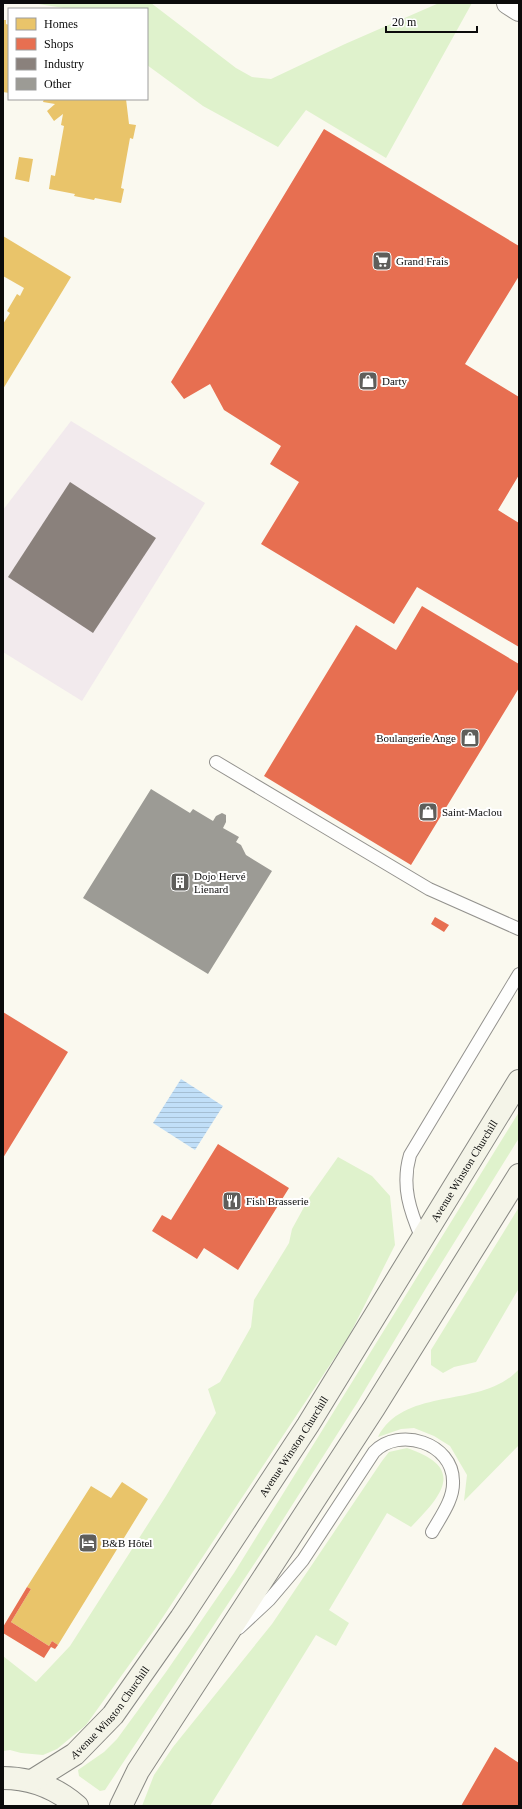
<svg xmlns="http://www.w3.org/2000/svg" width="522" height="1809" font-family="'Times New Roman',serif">
  <style>
    .industrial { fill: #f2eaed }
    .grass { fill: #dff2cc }
    .water { fill: url(#water-rules) }
    .homes { fill: #e9c46a }
    .shops { fill: #e76f51 }
    .industry { fill: #8a817c }
    .building { fill: #9c9b95 }
    .lines { fill: none; stroke-linecap: round; stroke-linejoin: round }
    .lane-casing { stroke: #93928e; stroke-width: 14 }
    .street-casing { stroke: #93928e; stroke-width: 24 }
    .secondary-casing { stroke: #898984; stroke-width: 24 }
    .lane { stroke: #fefefd; stroke-width: 12 }
    .street { stroke: #fefefd; stroke-width: 22 }
    .secondary { stroke: #f4f4e8; stroke-width: 22 }
    .labels { text-anchor: middle; stroke-width: 4; stroke-linejoin: round; paint-order: stroke }
    .poi-label { font-size: 11px; fill: #0b0b0b; stroke: #fff; text-anchor: start }
    .street-label { font-size: 11px; fill: #0b0b0b; stroke: #fff }
  </style>
  <defs>
    <pattern id="water-rules" width="6" height="5" patternUnits="userSpaceOnUse"><rect width="6" height="5" fill="#c1dff8"/><path d="M0 2.5h6" fill="none" stroke="#a4bed3"/></pattern>
  </defs>
  <rect width="100%" height="100%" fill="#faf9ef"/>
  <path class="industrial" d="M 71,421 L 205,503 L 82,701 L 3,652 L 3,510 Z"/>
  <path class="grass" d="M 32,3 L 151,3 L 236,68 L 252,77 L 271,79 L 345,44 L 439,3 L 472,3 L 386,158 L 306,110 L 278,147 L 203,106 L 147,65 L 147,9 L 70,9 Z
    M 519,1112 L 519,1138 L 426,1288 L 357,1403 L 270,1540 L 105,1790 L 100,1791 L 79,1776 L 78,1770 L 104,1752 L 117,1739 L 166,1672 L 234,1573 Z
    M 338,1157 L 372,1176 L 390,1196 L 395,1245 L 349,1336 L 155,1629 L 86,1725 L 57,1749 L 43,1755 L 21,1753 L 10,1750 L 3,1751 L 3,1656 L 36,1682 L 70,1646 L 166,1496 L 216,1413 L 208,1389 L 220,1382 L 251,1327 L 254,1300 L 289,1243 L 292,1229 L 309,1198 Z
    M 519,1207 L 519,1288 L 476,1362 L 454,1367 L 443,1373 L 431,1365 L 431,1350 Z
    M 519,1369 L 519,1445 L 464,1501 L 467,1475 L 450,1446 L 434,1436 L 414,1428 L 401,1429 L 378,1437 C 405,1385 483,1410 519,1369 Z
    M 407,1448 C 466,1468 443,1494 411,1527 L 387,1513 L 329,1610 L 349,1623 L 336,1646 L 316,1635 L 210,1806 L 142,1806 L 154,1775 L 173,1747 L 272,1624 L 382,1461 L 389,1452 Z"/>
  <path class="water" d="M 181,1079 L 223,1106 L 195,1150 L 153,1123 Z"/>
  <path class="homes" d="M 3,20 L 6,20 L 6,24 L 9,25 L 9,93 L 3,92 Z
    M 44,99 L 126,99 L 129,124 L 136,125 L 133,139 L 130,138 L 121,188 L 124,189 L 121,203 L 95,198 L 94,200 L 74,196 L 75,194 L 49,189 L 51,175 L 55,176 L 64,126 L 61,125 L 63,114 L 54,121 L 47,111 L 55,104 L 43,102 Z
    M 19,157 L 33,159 L 29,182 L 15,179 Z
    M 3,236 L 71,277 L 3,389 L 3,324 L 10,313 L 7,311 L 17,294 L 20,296 L 24,288 L 3,276 Z
    M 122,1482 L 148,1499 L 58,1645 L 52,1641 L 49,1646 L 11,1622 L 31,1589 L 27,1587 L 91,1486 L 111,1498 Z"/>
  <path class="shops" d="M 324,129 L 519,246 L 519,276 L 465,364 L 519,397 L 519,475 L 498,510 L 519,523 L 519,647 L 417,587 L 394,624 L 261,544 L 299,482 L 270,464 L 281,446 L 224,410 L 210,384 L 184,399 L 171,382 Z
    M 422,606 L 519,664 L 519,688 L 411,865 L 264,776 L 356,625 L 396,650 Z
    M 435,917 L 449,925 L 444,932 L 431,924 Z
    M 3,1012 L 68,1052 L 3,1158 Z
    M 218,1144 L 289,1188 L 238,1270 L 204,1248 L 197,1259 L 152,1231 L 162,1215 L 171,1220 Z
    M 27,1587 L 31,1589 L 11,1622 L 49,1646 L 52,1641 L 58,1645 L 55,1649 L 51,1647 L 44,1658 L 3,1633 L 3,1627 Z
    M 495,1747 L 519,1763 L 519,1806 L 461,1806 Z"/>
  <path class="industry" d="M 70,482 L 156,538 L 93,633 L 8,577 Z"/>
  <path class="building" d="M 151,789 L 190,813 L 193,809 L 213,821 L 216,816 L 222,813 L 226,815 L 226,822 L 223,828 L 239,837 L 236,842 L 241,845 L 246,855 L 272,871 L 208,974 L 83,898 Z"/>
  <g class="lines">
    <g class="lane-casing">
      <path id="lane" d="M 216,762 L 429,889 L 519,929
        M 422,1239 C 410,1211 401,1186 410,1155 L 519,974
        M 239,1628 L 269,1600 L 303,1560 L 374,1452 C 399,1426 453,1443 453,1481 C 454,1499 441,1516 432,1532"/>
    </g>
    <g class="street-casing">
      <path id="street" d="M 508,3 L 519,10"/>
    </g>
    <g class="secondary-casing">
      <g id="secondary">
        <path d="M 3,1778 C 30,1778 56,1788 77,1806"/>
        <path id="s1" d="M 32,1781 L 75,1754 L 113,1715 L 181,1618 L 308,1425 L 519,1081"/>
        <path d="M 121,1806 L 138,1771 L 374,1408 L 519,1175"/>
      </g>
    </g>
    <use href="#lane" class="lane"/>
    <use href="#street" class="street"/>
    <use href="#secondary" class="secondary"/>
  </g>
  <defs>
    <g id="supermarket-square" transform="scale(1)"><rect x="-9" y="-9" width="18" height="18" rx="4" fill="#5f5e5b" stroke="#fff"/><path d="M-6-5.5h2.5l.6 2H6L4.5 2H-2.5L-4.4-4H-6ZM-1.5 3.2a1.3 1.3 0 1 0 .1 0ZM3 3.2a1.3 1.3 0 1 0 .1 0Z" fill="#fff"/></g>
    <g id="shop-square" transform="scale(1)"><rect x="-9" y="-9" width="18" height="18" rx="4" fill="#5f5e5b" stroke="#fff"/><path d="M-5-2.5h2.3a2.7 3.5 0 0 1 5.4 0H5L5.5 6h-11ZM-1.5-2.5h3a1.5 2.3 0 0 0-3 0Z" fill="#fff"/></g>
    <g id="building-square" transform="scale(1)"><rect x="-9" y="-9" width="18" height="18" rx="4" fill="#5f5e5b" stroke="#fff"/><path d="M-4-6H4V6H1V3H-1V6H-4ZM-2.5-4.3h1.7v1.8h-1.7ZM.8-4.3h1.7v1.8H.8ZM-2.5-1h1.7V.8h-1.7ZM.8-1h1.7V.8H.8Z" fill="#fff"/></g>
    <g id="restaurant-square" transform="scale(1)"><rect x="-9" y="-9" width="18" height="18" rx="4" fill="#5f5e5b" stroke="#fff"/><path d="M-5-6h1v4h1v-4h1v4h1v-4h1v5L-1.5 .5V6h-2V.5L-5-1ZM5-6V6H3V1.5H1.5Q1.5-4 5-6Z" fill="#fff"/></g>
    <g id="hotel-square" transform="scale(1)"><rect x="-9" y="-9" width="18" height="18" rx="4" fill="#5f5e5b" stroke="#fff"/><path d="M-6-4.5h1.5V1H6V5H4.5V3h-9V5H-6ZM-4 0a1.8 1.8 0 1 1 3.6 0ZM.5 0V-2.5h3Q6-2.5 6 0Z" fill="#fff"/></g>
  </defs>
  <g fill-rule="evenodd">
    <use href="#supermarket-square" x="382" y="261"/>
    <use href="#shop-square" x="368" y="381"/>
    <use href="#shop-square" x="470" y="738"/>
    <use href="#shop-square" x="428" y="812"/>
    <use href="#building-square" x="180" y="882"/>
    <use href="#restaurant-square" x="232" y="1201"/>
    <use href="#hotel-square" x="88" y="1543"/>
  </g>
  <g class="labels">
    <g class="poi-label">
      <text x="396" y="265">Grand Frais</text>
      <text x="382" y="385">Darty</text>
      <text x="456" y="742" text-anchor="end">Boulangerie Ange</text>
      <text x="442" y="816">Saint-Maclou</text>
      <text x="194" y="880">Dojo Hervé<tspan x="194" dy="13">Lienard</tspan></text>
      <text x="246" y="1205">Fish Brasserie</text>
      <text x="102" y="1547">B&amp;B Hôtel</text>
    </g>
    <g class="street-label">
      <text dy="4" stroke="none"><textPath href="#s1" startOffset="753">Avenue Winston Churchill</textPath></text>
      <text dy="4" stroke="none"><textPath href="#s1" startOffset="429">Avenue Winston Churchill</textPath></text>
      <text dy="4" stroke="none"><textPath href="#s1" startOffset="105">Avenue Winston Churchill</textPath></text>
    </g>
  </g>
  <rect width="522" height="1809" fill="none" stroke="#0b0b0b" stroke-width="8"/>
  <rect x="8" y="8" width="140" height="92" fill="#ffffff" stroke="#9d9d9d"/>
  <rect x="16" y="18" width="20" height="12" fill="#e9c46a" stroke="#9d9d9d"/>
  <text x="44" y="28" font-size="12" fill="#0b0b0b">Homes</text>
  <rect x="16" y="38" width="20" height="12" fill="#e76f51" stroke="#9d9d9d"/>
  <text x="44" y="48" font-size="12" fill="#0b0b0b">Shops</text>
  <rect x="16" y="58" width="20" height="12" fill="#8a817c" stroke="#9d9d9d"/>
  <text x="44" y="68" font-size="12" fill="#0b0b0b">Industry</text>
  <rect x="16" y="78" width="20" height="12" fill="#9c9b95" stroke="#9d9d9d"/>
  <text x="44" y="88" font-size="12" fill="#0b0b0b">Other</text>
  <path d="M386 26v6h91v-6" fill="none" stroke="#0b0b0b" stroke-width="2"/>
  <text x="392" y="26" font-size="12" fill="#0b0b0b" stroke="#ffffff" stroke-width="3" paint-order="stroke">20 m</text>
</svg>
